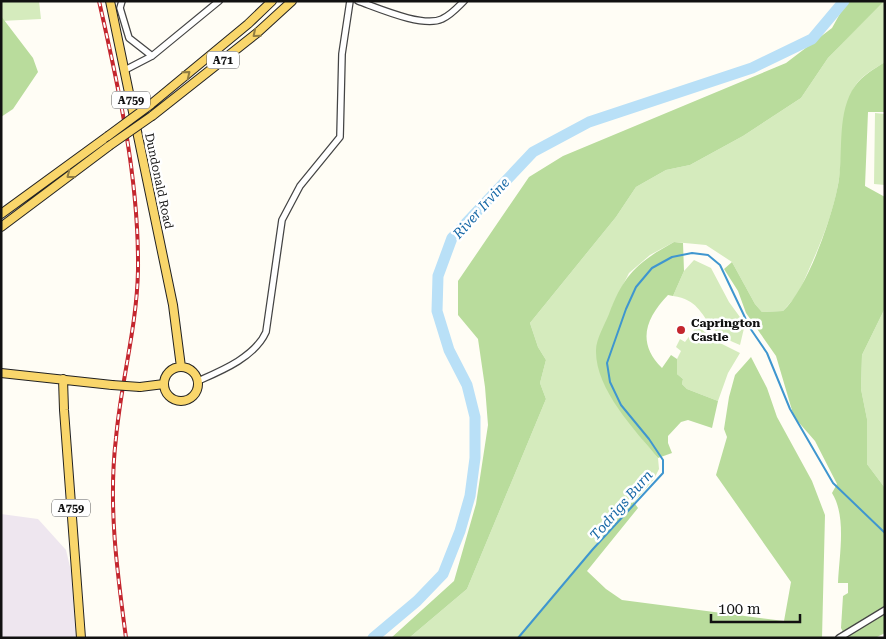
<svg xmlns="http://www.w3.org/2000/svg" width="886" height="639" font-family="'Roboto Serif',serif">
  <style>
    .industrial { fill: #eee6ef }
    .green { fill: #d5ebbd }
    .forest { fill: #b9dc9c }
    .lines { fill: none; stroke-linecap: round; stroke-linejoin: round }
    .stream { stroke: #3f96cf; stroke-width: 2 }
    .river { stroke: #b9e0f7; stroke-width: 11 }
    .minor-casing { stroke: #444; stroke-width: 8 }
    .major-casing { stroke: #222; stroke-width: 10 }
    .minor { stroke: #fff; stroke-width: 5.5 }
    .major { stroke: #f9d66b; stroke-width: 8 }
    .rail-casing { stroke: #c4262e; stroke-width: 4 }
    .rail { stroke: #fff; stroke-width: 2; stroke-dasharray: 5.5; stroke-linecap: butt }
    .major-bridge-casing { stroke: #222; stroke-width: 10; stroke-linecap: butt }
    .major-bridge { stroke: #f9d66b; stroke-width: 8 }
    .oneway { stroke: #917d42 }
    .poi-dot { fill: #c4262e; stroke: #fff; stroke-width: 2 }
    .labels { text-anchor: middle; stroke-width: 5; stroke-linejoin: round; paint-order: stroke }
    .shield { fill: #fff; stroke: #585858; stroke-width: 1 }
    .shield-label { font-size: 11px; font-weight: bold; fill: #111 }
    .street-label { font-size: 12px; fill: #111; stroke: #fff }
    .poi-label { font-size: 12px; font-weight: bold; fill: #111; stroke: #fff; text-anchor: start }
    .water-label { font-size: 14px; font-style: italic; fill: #1768a6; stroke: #fff }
  </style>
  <rect width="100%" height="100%" fill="#fffdf5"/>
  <path class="industrial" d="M 1,514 L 38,519 L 66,550 L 71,571 L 76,638 L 1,638 Z"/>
  <path class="green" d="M 1,1 L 39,1 L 41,19 L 1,21 Z
    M 883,1 L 885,1 L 885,62 C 874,69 862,75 855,86 C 841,108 843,153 839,179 C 833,219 814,258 798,294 L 783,311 L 762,312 L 755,304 L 732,262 L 706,245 L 674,242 L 650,255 L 629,273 L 612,307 L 643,440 L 658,458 L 659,469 L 654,479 L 518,638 L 409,638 L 467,589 L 546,399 L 540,383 L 546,360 L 538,347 L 530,323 L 616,217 L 636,187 L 666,170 L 690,165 L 743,136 L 801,98 L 828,58 Z
    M 875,113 L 885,114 L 885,185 L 874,184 Z
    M 694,260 L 711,268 L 729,302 L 745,324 L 740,345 C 731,341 720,337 714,329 C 699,312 698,300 673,296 L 684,271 Z
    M 885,308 L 885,488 L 867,464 L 867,419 L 861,389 L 862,355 Z
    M 697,326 L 718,342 L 740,353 L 728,373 L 718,401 L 687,389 L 682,384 L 683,379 L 677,374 L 677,359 L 681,351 L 676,347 L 680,339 L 685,342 Z"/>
  <path class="forest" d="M 847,1 L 883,2 L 828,58 L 801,98 L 743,136 L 690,165 L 666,170 L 636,187 L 616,217 L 530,323 L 538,347 L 546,360 L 540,383 L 546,399 L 467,589 L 409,638 L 391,638 L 454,581 L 476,504 L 488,425 L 485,387 L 478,339 L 458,315 L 458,281 L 529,177 L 563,156 L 786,63 L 832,28 Z
    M 1,16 L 33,58 L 38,72 L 13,109 L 1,117 Z
    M 885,62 L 885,112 L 868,112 L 865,186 L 885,197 L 885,308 L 862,355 L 861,389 L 867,419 L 867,464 L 885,488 L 885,633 L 875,638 L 846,638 L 841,628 L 843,596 L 848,593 L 848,583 L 838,583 C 839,556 847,517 832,493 L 837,484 L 815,441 L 794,417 L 776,356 L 746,313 L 738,291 L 724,269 L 732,262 L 755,304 L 762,312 L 783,311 C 808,288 834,213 839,179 C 843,150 837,111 855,86 C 863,75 874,69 885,62 Z
    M 674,242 L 683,243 L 684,271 L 673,296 L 668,295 C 646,318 636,342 662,368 L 671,355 L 677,359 L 677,374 L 683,379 L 682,384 L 687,389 L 718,401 L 712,428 L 688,420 L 681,422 L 668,436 L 668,443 L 672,453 L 658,458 C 635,430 595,389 596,350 C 596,339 605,324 609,314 C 624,274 638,262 674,242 Z
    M 751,357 L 767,388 L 777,417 L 812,481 L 825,515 L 822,638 L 518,638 L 633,501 L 638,508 L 587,571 L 606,589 L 622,600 L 784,621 L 791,582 L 716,475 L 727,437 L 724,429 L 729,397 L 735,375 Z"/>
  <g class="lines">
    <path class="stream" d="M 518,638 L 593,549 L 663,473 L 663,460 L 649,439 L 621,405 L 610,382 L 607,363 L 626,309 L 636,287 L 652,268 L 672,257 L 692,253 L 708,255 L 720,265 L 750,328 L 767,353 L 790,409 L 833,483 L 885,533"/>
    <path class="river" d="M 373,638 L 417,601 L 443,574 L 460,531 L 470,496 L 475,458 L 475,417 L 467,385 L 449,350 L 437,311 L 438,276 L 452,238 L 533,152 L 589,122 L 752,68 L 812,39 L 844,1"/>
    <g class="minor-casing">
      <path id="minor" d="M 122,1 L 120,8 L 129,38 L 152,56
        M 358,1 C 378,8 423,28 442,19 C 451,15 457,8 464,1
        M 125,70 L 152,56 L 219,1
        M 198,381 C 221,371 255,357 266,332 L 282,220 L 300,186 L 340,137 L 342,54 L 350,1
        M 839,638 L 885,610"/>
    </g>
    <g class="major-casing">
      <path id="major" d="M 110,1 L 173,305 L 181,367
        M 150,105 L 248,24 L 272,1
        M 152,116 L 257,33 L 292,1
        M 1,214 L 108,136
        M 1,227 L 109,146
        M164 384a17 17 0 1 1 34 0a17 17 0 1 1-34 0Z
        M 1,373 L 112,385
        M 63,379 L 64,410 L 81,638
        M 140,387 L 164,384"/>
    </g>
    <use href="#minor" class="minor"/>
    <use href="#major" class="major"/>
    <g class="rail-casing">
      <path id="rail" d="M 99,1 C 119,89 139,179 138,270 C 137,326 121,382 116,438 C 108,505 117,571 126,638"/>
    </g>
    <use href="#rail" class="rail"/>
    <g class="major-bridge-casing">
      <path id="major-bridge" d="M 108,136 L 150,105
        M 109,146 L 152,116
        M 112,385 L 140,387"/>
    </g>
    <use href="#major-bridge" class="major-bridge"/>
  </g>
  <defs><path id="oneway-chevron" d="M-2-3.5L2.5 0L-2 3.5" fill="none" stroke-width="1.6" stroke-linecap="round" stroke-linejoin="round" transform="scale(1.25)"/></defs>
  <g class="oneway">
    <use href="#oneway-chevron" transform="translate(256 34) rotate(140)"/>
    <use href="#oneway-chevron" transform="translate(187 74) rotate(-39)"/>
    <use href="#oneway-chevron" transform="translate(70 175) rotate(143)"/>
  </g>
  <circle class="poi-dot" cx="681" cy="330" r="5"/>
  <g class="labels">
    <g class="shield">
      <rect x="207" y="51.5" width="32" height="17" rx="4"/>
      <rect x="112" y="91.5" width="38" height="17" rx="4"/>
      <rect x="52" y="499.5" width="38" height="17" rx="4"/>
    </g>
    <g class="shield-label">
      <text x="223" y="64">A71</text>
      <text x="131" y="104">A759</text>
      <text x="71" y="512">A759</text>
    </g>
    <g class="street-label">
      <text transform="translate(159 181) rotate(78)" y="4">Dundonald Road</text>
    </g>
    <g class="poi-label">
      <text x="691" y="327">Caprington<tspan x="691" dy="14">Castle</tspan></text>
    </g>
    <g class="water-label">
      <text transform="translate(481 208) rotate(-48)" y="5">River Irvine</text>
      <text transform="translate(621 505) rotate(-49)" y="5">Todrigs Burn</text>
    </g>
  </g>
  <rect width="886" height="639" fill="none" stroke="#111111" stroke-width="5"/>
  <path d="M711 614v8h89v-8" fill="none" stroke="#111111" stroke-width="2.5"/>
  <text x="718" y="614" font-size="15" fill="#111111" stroke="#ffffff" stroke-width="4" paint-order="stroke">100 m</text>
</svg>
